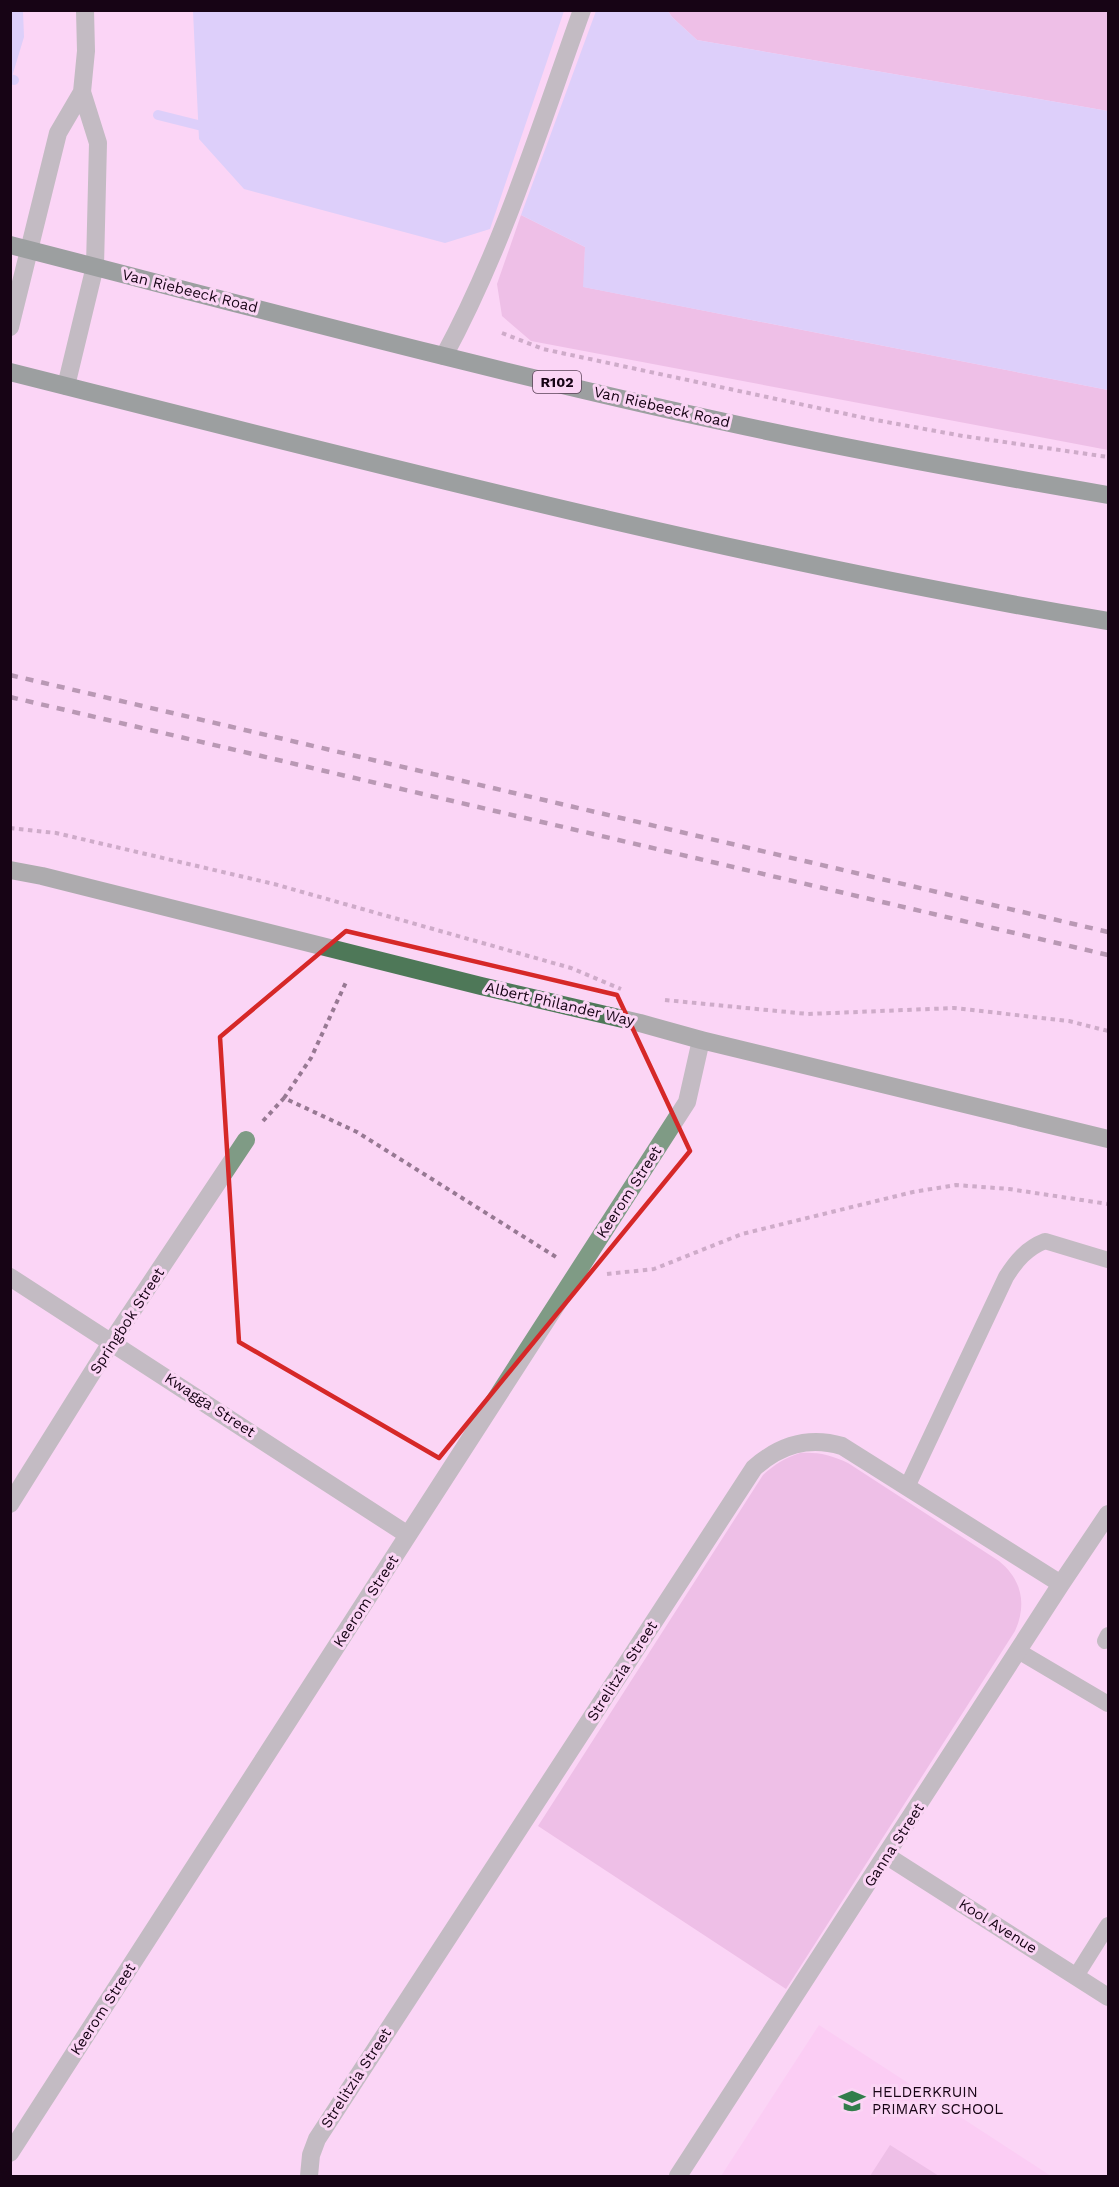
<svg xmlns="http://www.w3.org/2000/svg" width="1119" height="2187" font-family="'Work Sans',sans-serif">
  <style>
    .built { fill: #fbc3f2 }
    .green { fill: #dea4d5 }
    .water { fill: #b8c8fe }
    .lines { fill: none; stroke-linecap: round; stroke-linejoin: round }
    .stream { stroke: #b8c8fe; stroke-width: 10 }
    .path { stroke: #977993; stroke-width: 4; stroke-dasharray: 4.5 4.5; stroke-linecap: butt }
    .lane { stroke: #7f9b85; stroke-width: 16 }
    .street { stroke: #7f9b85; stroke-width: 18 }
    .secondary { stroke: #4e7858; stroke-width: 18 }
    .primary { stroke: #285e39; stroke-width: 18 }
    .rail { stroke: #694f65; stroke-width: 4.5; stroke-dasharray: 8 8; stroke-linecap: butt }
    .marked { fill: none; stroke: #d62828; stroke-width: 4.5; stroke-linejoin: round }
    .labels { text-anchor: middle; stroke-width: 6; stroke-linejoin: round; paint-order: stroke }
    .shield { fill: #fbd5f5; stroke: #5b4358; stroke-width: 1.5 }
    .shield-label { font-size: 14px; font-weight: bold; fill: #170415 }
    .street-label { font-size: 15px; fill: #170415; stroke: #fbd5f5 }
    .poi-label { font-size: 15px; fill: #170415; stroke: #fbd5f5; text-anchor: start }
  </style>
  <rect width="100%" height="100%" fill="#fbd5f5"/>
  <path class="built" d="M 819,2025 L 1051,2176 L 721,2176 Z"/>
  <path class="green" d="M 668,11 L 1108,11 L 1108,111 L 697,40 L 672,17 Z
    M 521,215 L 585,247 L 584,287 L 1108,390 L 1108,450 L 531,341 L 502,316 L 497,284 Z
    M 800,1453 C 818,1452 831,1455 848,1463 L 999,1561 C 1022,1580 1027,1604 1015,1631 L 786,1989 L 538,1826 L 763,1475 C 775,1464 785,1458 800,1453 Z
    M 890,2145 L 939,2176 L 870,2176 Z"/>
  <path class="water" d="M 11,10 L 23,11 L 24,37 L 11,80 Z
    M 193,11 L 193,10 L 564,11 L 490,229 L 445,243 L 244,189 L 199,139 Z
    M 596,11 L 668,11 L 672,17 L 697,40 L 1108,111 L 1108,390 L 583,287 L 585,247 L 521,215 Z"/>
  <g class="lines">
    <path class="stream" d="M 10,79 L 14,80
      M 158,115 L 210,128"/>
    <path class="path" d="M 502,333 L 543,349 L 865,418 L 963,436 L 1108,457
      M 10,828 L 56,833 L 274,884 L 571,968 L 621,989
      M 665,1000 L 808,1014 L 954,1008 L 1069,1021 L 1108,1031
      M 284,1098 L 311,1058 L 347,980
      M 263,1121 L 284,1098 L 357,1132 L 556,1257
      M 607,1274 L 654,1269 L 742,1234 L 913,1192 L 956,1185 L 1009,1189 L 1108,1204"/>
    <path class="lane" d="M 907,1487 L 1006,1277 C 1016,1261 1027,1248 1045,1241 L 1108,1260
      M 1105,1641 L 1108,1635
      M 1018,1651 L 1108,1704
      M 1076,1976 L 1108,1925"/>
    <path class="street" d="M 10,327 L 58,133 L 82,92
      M 444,356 C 503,247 540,127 582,10
      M 66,386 L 95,266 L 98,143 L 82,92 L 86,51 L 85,10
      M 10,1277 L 408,1535
      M 10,1504 L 112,1341 L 246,1140
      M 887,1856 L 1108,1997
      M 10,2153 L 687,1102 L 701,1040
      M 309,2176 L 311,2155 L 317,2139 L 754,1468 C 780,1445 808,1436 842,1446 L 1061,1584
      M 678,2176 L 1061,1584 L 1108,1514"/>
    <path class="secondary" d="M 10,870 L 42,876 L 481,986 L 640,1023 L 701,1040 L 1108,1139"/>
    <path class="primary" d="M 10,245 C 248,306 485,370 725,422 C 852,450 980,473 1108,495
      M 10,372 C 375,464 738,559 1108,621"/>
    <path class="rail" d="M 10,675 L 1108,932
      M 10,697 L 1108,955"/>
  </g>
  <path d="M0 0H1119V2187H0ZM 346,931 L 617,995 L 690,1151 L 439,1458 L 239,1342 L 220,1037 Z" fill="#fbd5f5" fill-opacity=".55" fill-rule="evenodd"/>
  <path class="marked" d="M 346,931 L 617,995 L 690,1151 L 439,1458 L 239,1342 L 220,1037 Z"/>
  <defs>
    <g id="school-bare" transform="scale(2.07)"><path d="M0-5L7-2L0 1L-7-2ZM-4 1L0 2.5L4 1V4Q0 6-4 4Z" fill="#327d4b" stroke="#fbd5f5" stroke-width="2.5" paint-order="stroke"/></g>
  </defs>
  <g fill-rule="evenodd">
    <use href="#school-bare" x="852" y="2101"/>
  </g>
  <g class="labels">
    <rect class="shield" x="533" y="371" width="48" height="22" rx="4.5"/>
    <g class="shield-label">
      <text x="557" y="387">R102</text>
    </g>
    <g class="street-label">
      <text transform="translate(190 291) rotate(14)" y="5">Van Riebeeck Road</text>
      <text transform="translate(662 407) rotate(13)" y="5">Van Riebeeck Road</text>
      <text transform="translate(560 1004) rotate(13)" y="5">Albert Philander Way</text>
      <text transform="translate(629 1192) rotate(-57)" y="5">Keerom Street</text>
      <text transform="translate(127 1321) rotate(-57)" y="5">Springbok Street</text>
      <text transform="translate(210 1405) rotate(33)" y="5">Kwagga Street</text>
      <text transform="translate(366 1601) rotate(-57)" y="5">Keerom Street</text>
      <text transform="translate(622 1671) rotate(-57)" y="5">Strelitzia Street</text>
      <text transform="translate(894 1845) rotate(-57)" y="5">Ganna Street</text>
      <text transform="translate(998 1926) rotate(32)" y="5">Kool Avenue</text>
      <text transform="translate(103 2009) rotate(-57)" y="5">Keerom Street</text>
      <text transform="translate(356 2078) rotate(-57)" y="5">Strelitzia Street</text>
    </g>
    <g class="poi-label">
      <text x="872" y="2097">HELDERKRUIN<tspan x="872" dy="17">PRIMARY SCHOOL</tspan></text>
    </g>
  </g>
  <rect width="1119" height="2187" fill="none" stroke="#170415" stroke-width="24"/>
</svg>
